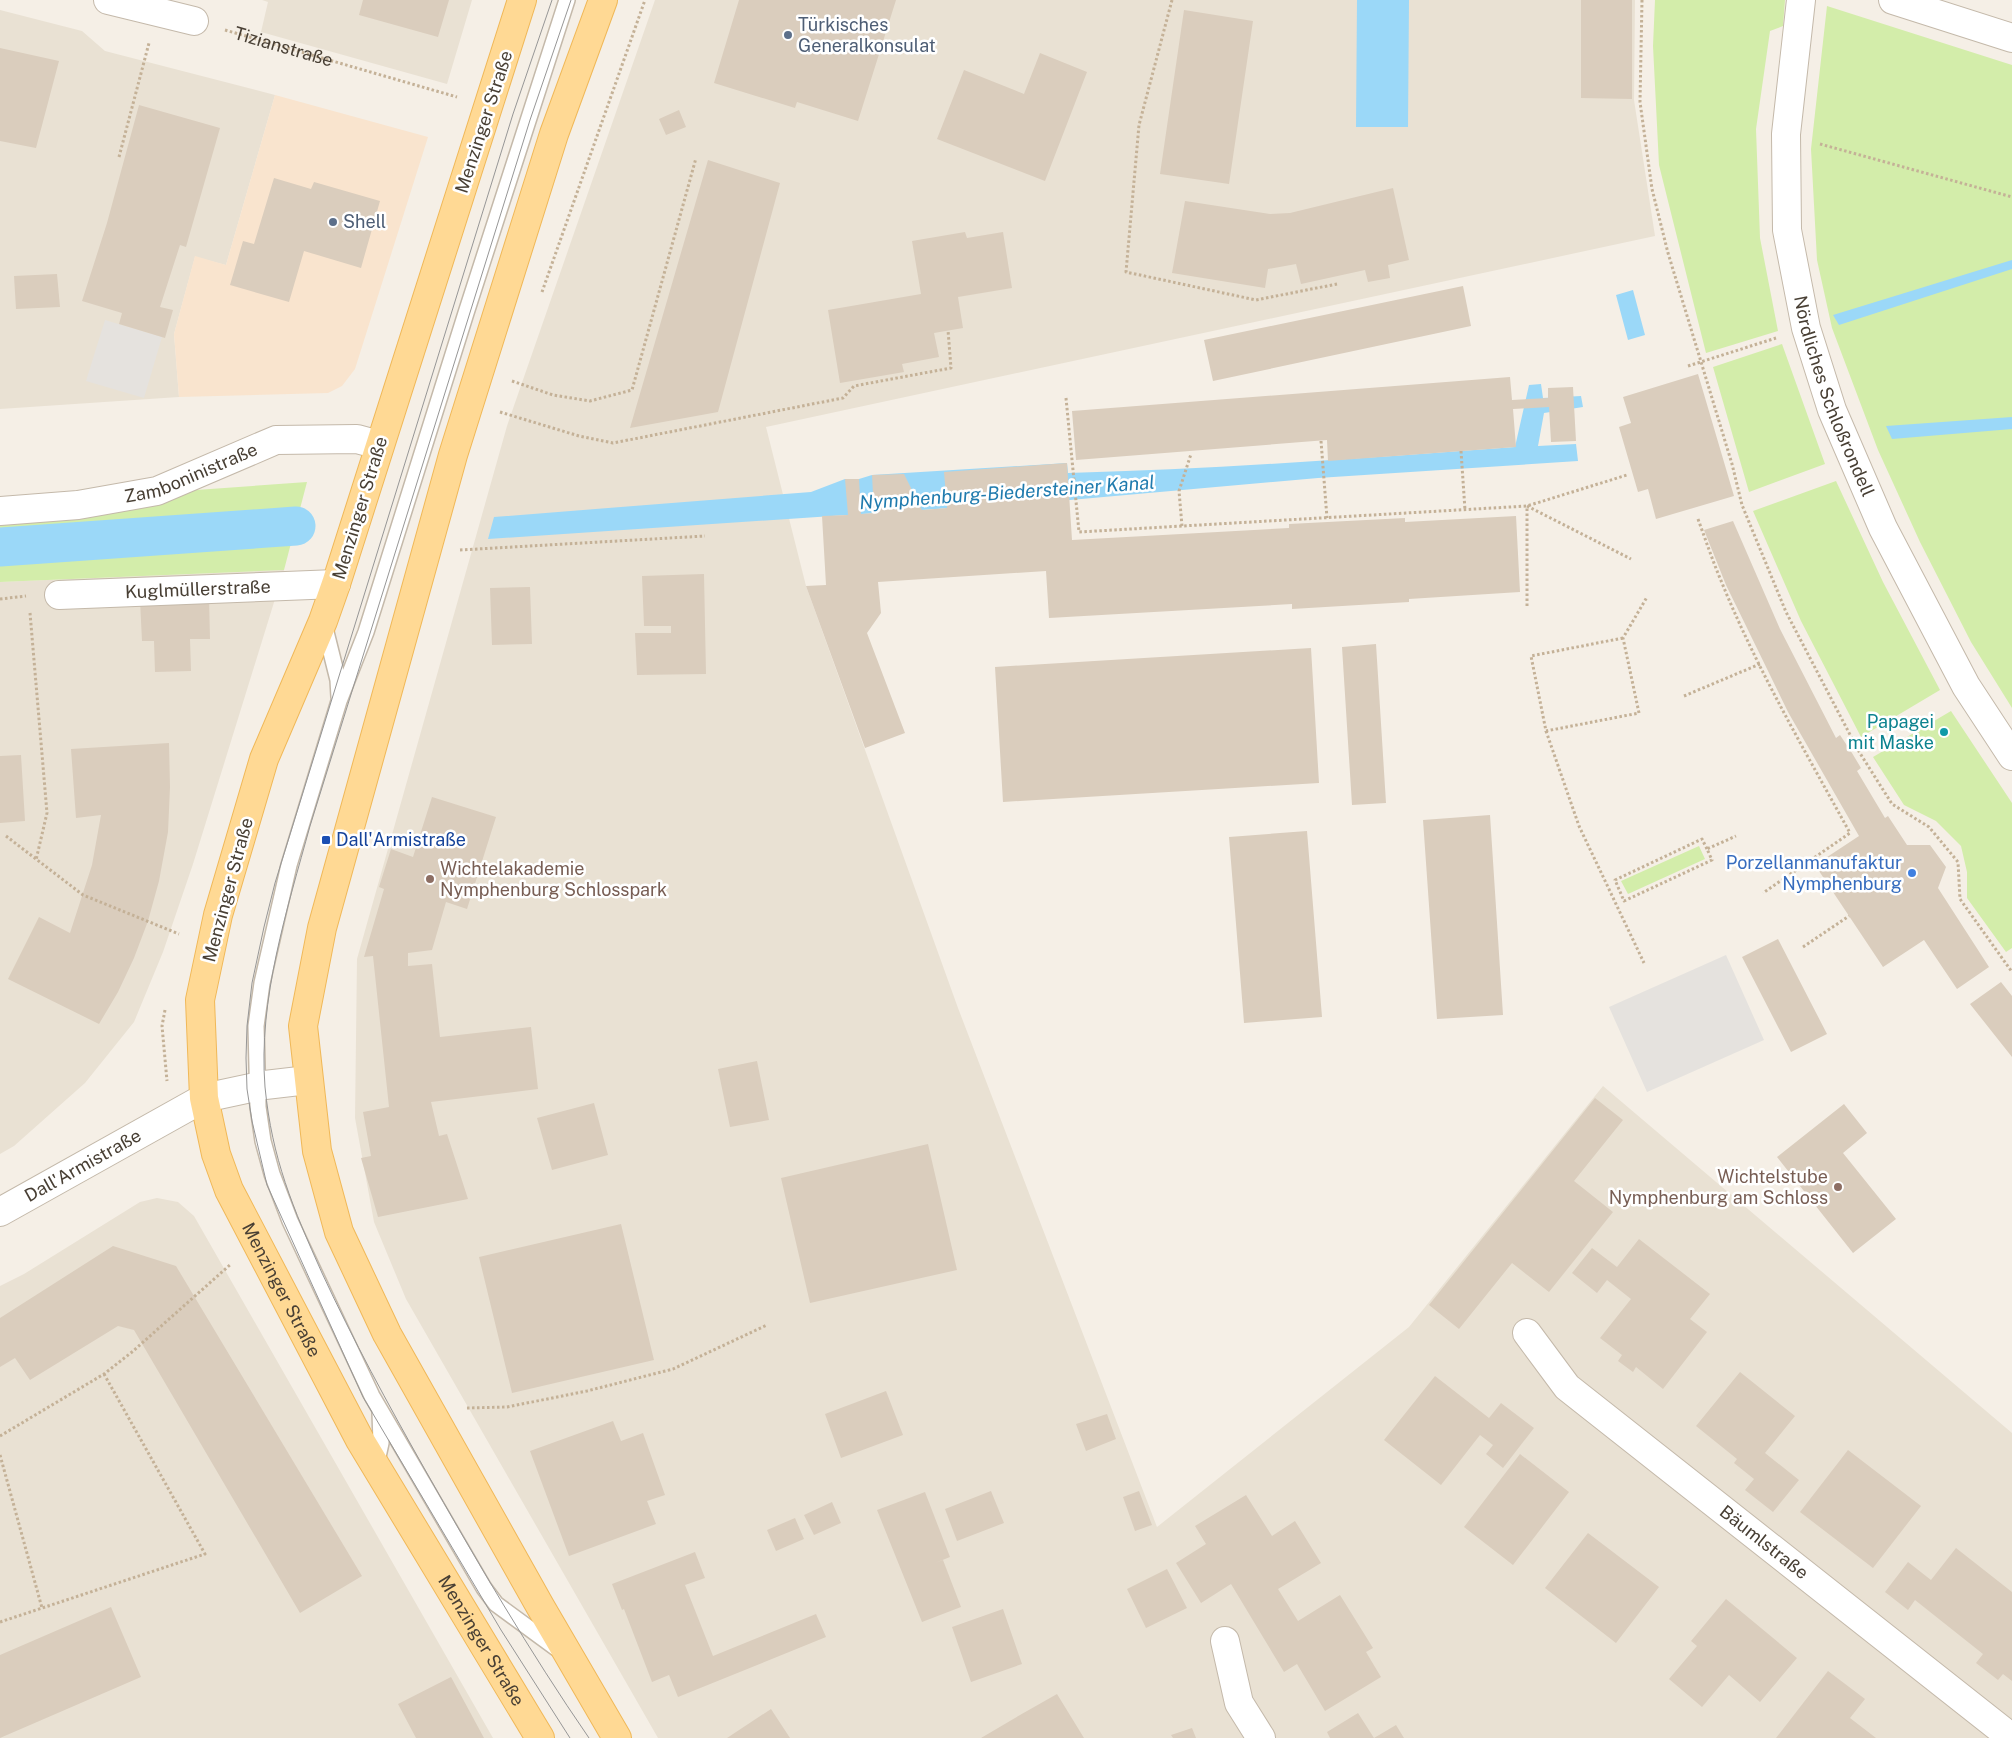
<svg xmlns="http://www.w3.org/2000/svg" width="2012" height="1738" font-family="'Public Sans',sans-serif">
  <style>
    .residential { fill: #e9e1d3 }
    .commercial { fill: #f9e4ce }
    .green { fill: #d3edaa }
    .parking { fill: #e5e2de }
    .water { fill: #9bd8f8 }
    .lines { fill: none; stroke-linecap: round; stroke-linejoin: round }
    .canal { stroke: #9bd8f8; stroke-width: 39 }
    .building { fill: #dacdbd }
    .service-casing { stroke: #c4b9aa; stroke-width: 18 }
    .minor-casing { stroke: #c4b9aa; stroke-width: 30 }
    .primary-casing { stroke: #f0b858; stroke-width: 30 }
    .path { stroke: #c4b197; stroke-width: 3; stroke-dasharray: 2.5 2.5; stroke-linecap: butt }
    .service { stroke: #fff; stroke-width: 15 }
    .minor { stroke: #fff; stroke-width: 28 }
    .primary { stroke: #ffd994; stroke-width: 28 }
    .tram { stroke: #969696; stroke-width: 1 }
    .service-dot { fill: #5c6f8a; stroke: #fff; stroke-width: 2 }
    .culture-dot { fill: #0f9aa8; stroke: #fff; stroke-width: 2 }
    .transit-dot { fill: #1a4fb4; stroke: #fff; stroke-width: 2 }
    .shop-dot { fill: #3f7fe0; stroke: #fff; stroke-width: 2 }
    .education-dot { fill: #8d6e63; stroke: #fff; stroke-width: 2 }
    .labels { text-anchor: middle; stroke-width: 5; stroke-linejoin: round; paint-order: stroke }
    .service-label { font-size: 18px; fill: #4e5e75; stroke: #fff; text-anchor: start }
    .street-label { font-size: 18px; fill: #483f34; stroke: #fff }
    .culture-label { font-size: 18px; fill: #0d838f; stroke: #fff; text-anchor: end }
    .transit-label { font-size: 18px; fill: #164399; stroke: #fff; text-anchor: start }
    .shop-label { font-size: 18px; fill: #366cbe; stroke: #fff; text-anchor: end }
    .education-label { font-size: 18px; fill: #785e54; stroke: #fff; text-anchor: start }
    .water-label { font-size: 19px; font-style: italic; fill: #207bae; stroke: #fff }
  </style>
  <rect width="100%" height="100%" fill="#f5efe6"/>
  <path class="residential" d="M 262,0 L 472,0 L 447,84 L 261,32 L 268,2 Z
    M 655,0 L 1635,0 L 1634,100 L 1655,236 L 766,427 L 806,586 L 958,1008 L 1157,1527 L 1409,1327 L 1603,1086 L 2012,1433 L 2012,1738 L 658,1738 L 406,1299 L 374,1222 L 355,1118 L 357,959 L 507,426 Z
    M 0,10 L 82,31 L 105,51 L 275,95 L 226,265 L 195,257 L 174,334 L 179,397 L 0,409 Z
    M 284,570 L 193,864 L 163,952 L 134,1022 L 85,1083 L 14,1146 L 0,1154 L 0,582 Z
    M 157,1198 L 178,1202 L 194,1216 L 493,1738 L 0,1738 L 0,1286 L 24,1274 L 140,1202 Z"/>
  <path class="commercial" d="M 275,95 L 428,137 L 355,369 L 342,386 L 328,393 L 179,397 L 174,334 L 195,256 L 226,265 Z"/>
  <path class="green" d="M 1655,0 L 1785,0 L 1783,26 L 1770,31 L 1756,129 L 1760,238 L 1778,331 L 1706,353 L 1659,165 L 1653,46 Z
    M 1827,6 L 2012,65 L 2012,708 L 1971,642 L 1920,542 L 1878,450 L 1832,328 L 1817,260 L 1811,149 Z
    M 1782,344 L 1825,464 L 1749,492 L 1713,367 Z
    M 1836,481 L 1883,582 L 1940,690 L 1861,737 L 1801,621 L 1753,511 Z
    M 307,482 L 284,570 L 0,582 L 0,504 Z
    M 1951,711 L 2012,803 L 2012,948 L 2006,952 L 1967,898 L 1967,872 L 1961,846 L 1936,821 L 1904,805 L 1873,757 Z
    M 1699,846 L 1705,859 L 1628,894 L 1621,881 Z"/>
  <path class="parking" d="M 105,320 L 162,337 L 144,398 L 86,381 Z
    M 1726,955 L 1764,1040 L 1647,1092 L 1609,1007 Z"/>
  <path class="water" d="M 1357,0 L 1409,0 L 1408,127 L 1356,127 Z
    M 2012,260 L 2012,269 L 1839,325 L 1833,315 Z
    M 1633,290 L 1645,335 L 1628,340 L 1616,295 Z
    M 1541,384 L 1543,398 L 1581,396 L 1583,407 L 1544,413 L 1538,446 L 1576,444 L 1578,461 L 1318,478 L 1070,500 L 488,539 L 494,517 L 811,492 L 845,479 L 859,479 L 872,475 L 1067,463 L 1068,473 C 1218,469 1366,458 1515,447 L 1529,385 Z
    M 2012,417 L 2012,429 L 1892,439 L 1886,426 Z"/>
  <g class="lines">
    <path class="canal" d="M 0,547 L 296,526"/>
  </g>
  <path class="building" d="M 363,0 L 449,0 L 438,37 L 359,15 Z
    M 739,0 L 896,0 L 858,121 L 797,102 L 795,108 L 714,83 Z
    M 1581,0 L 1632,0 L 1632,99 L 1581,98 Z
    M 1184,10 L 1253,21 L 1229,184 L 1160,174 Z
    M 0,48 L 59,61 L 36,148 L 0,141 Z
    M 1040,53 L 1087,72 L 1045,181 L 937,139 L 964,70 L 1024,94 Z
    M 139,105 L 220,128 L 186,247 L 180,245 L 160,307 L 173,310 L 165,338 L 119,324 L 122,313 L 82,301 L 107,223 Z
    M 679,110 L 686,127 L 666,135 L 659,119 Z
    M 708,160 L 780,183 L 718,412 L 630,428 Z
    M 274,178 L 311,189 L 314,182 L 380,201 L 361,268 L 304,251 L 289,302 L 230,285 L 243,241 L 254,244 Z
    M 1393,188 L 1409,260 L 1388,265 L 1390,278 L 1368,282 L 1365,270 L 1301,284 L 1296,264 L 1268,269 L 1265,288 L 1172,273 L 1185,201 L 1270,214 L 1290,213 Z
    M 965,232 L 967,238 L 1003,232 L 1012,288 L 958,297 L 963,328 L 934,333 L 939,357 L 902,364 L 904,372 L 840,383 L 828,310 L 921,294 L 912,241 Z
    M 57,274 L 60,307 L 16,309 L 14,276 Z
    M 1463,286 L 1471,326 L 1213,381 L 1204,340 Z
    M 1698,374 L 1734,496 L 1656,519 L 1648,489 L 1638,492 L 1619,427 L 1631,423 L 1623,397 Z
    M 1510,377 L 1512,400 L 1548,398 L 1548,388 L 1573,387 L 1576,441 L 1551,442 L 1549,407 L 1513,409 L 1516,447 L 1328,461 L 1327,440 L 1076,460 L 1072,411 Z
    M 1067,463 L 1072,540 L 1289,528 L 1289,524 L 1405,518 L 1405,522 L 1516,516 L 1520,592 L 1409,599 L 1409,602 L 1292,609 L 1292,604 L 1049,618 L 1046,571 L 878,582 L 881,613 L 867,633 L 905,733 L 865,748 L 806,586 L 826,585 L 822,516 L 848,515 L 845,479 L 859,479 L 861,514 L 874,513 L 872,475 L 904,474 L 922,510 L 947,508 L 944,472 Z
    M 1733,521 L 1780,629 L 1836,738 L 1840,735 L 1852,753 L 1861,768 L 1857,771 L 1885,818 L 1888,816 L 1907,845 L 1930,845 L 1946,867 L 1938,888 L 1989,967 L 1957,989 L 1924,940 L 1883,967 L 1815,865 L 1859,836 L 1788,712 L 1726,585 L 1704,530 Z
    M 704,574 L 706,674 L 637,675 L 635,633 L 671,633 L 671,626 L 644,626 L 642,576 Z
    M 530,587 L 532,644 L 492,645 L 490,588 Z
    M 209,598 L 210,639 L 190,639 L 191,671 L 155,672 L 154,641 L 142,641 L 140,600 Z
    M 1376,644 L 1386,803 L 1352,805 L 1342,647 Z
    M 1311,648 L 1319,783 L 1003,802 L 995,667 Z
    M 169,743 L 170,787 L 168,832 L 159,881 L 148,921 L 134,958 L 118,992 L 99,1024 L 8,979 L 39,917 L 70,933 L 92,865 L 101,815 L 76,818 L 71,749 Z
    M 21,755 L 25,821 L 0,823 L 0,756 Z
    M 432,797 L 496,817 L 467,909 L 446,902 L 432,950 L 408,953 L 408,966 L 432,964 L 440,1037 L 531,1027 L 538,1089 L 431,1102 L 439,1136 L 447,1134 L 468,1199 L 378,1217 L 361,1158 L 371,1156 L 363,1112 L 389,1107 L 373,956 L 364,957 L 384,889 L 379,887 L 391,849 L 413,857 Z
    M 1490,815 L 1503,1015 L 1437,1019 L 1423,820 Z
    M 1307,831 L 1322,1017 L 1244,1023 L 1229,837 Z
    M 1778,939 L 1827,1034 L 1791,1052 L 1742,957 Z
    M 2001,982 L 2012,996 L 2012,1057 L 1970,1004 Z
    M 757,1061 L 769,1120 L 730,1127 L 718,1069 Z
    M 1595,1098 L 1623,1120 L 1574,1181 L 1613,1212 L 1549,1292 L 1512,1263 L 1459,1329 L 1429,1305 Z
    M 594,1103 L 608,1155 L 552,1170 L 537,1118 Z
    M 1844,1104 L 1867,1133 L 1843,1153 L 1896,1219 L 1853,1253 L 1777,1157 Z
    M 928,1144 L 957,1270 L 810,1303 L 781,1178 Z
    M 621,1224 L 654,1360 L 512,1393 L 479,1257 Z
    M 1639,1239 L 1710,1294 L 1690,1319 L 1707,1332 L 1663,1389 L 1636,1367 L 1633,1372 L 1618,1361 L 1622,1355 L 1600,1338 L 1631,1299 L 1607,1280 L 1597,1293 L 1572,1273 L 1592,1248 L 1617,1267 Z
    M 113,1246 L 176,1266 L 362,1576 L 300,1613 L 134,1330 L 118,1326 L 30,1380 L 15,1358 L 0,1367 L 0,1318 Z
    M 1740,1372 L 1795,1416 L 1765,1453 L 1799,1480 L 1773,1512 L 1745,1490 L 1754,1479 L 1734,1463 L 1737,1459 L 1696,1426 Z
    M 1435,1376 L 1489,1418 L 1501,1403 L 1534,1428 L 1503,1468 L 1486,1454 L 1493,1445 L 1480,1435 L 1441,1485 L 1384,1440 Z
    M 886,1391 L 903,1435 L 841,1458 L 825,1414 Z
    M 1107,1414 L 1116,1439 L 1086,1451 L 1076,1424 Z
    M 613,1421 L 621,1441 L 643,1433 L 665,1495 L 647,1501 L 656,1524 L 569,1556 L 530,1451 Z
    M 1848,1450 L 1921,1506 L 1873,1568 L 1800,1512 Z
    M 1520,1454 L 1569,1492 L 1513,1565 L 1464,1527 Z
    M 991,1491 L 1004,1523 L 957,1541 L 945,1509 Z
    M 1139,1491 L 1152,1525 L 1135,1531 L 1123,1497 Z
    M 925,1492 L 950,1557 L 935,1563 L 943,1560 L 961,1607 L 922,1622 L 877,1510 Z
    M 1246,1495 L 1272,1536 L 1295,1521 L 1321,1563 L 1278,1589 L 1298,1621 L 1340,1595 L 1373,1648 L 1366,1652 L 1381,1677 L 1325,1711 L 1297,1664 L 1284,1672 L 1231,1584 L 1201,1603 L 1176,1563 L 1206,1544 L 1195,1526 Z
    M 832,1502 L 841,1523 L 814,1535 L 804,1515 Z
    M 795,1518 L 804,1539 L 776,1551 L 767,1530 Z
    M 1588,1533 L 1659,1587 L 1616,1643 L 1545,1588 Z
    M 1956,1548 L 2012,1592 L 2012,1681 L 2003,1674 L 1998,1680 L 1976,1663 L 1983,1654 L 1915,1600 L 1908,1610 L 1885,1592 L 1908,1562 L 1931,1580 Z
    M 695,1552 L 705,1578 L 685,1585 L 713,1656 L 816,1614 L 826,1637 L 678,1697 L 669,1675 L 652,1682 L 624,1609 L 622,1610 L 612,1584 Z
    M 1167,1569 L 1187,1608 L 1146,1628 L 1127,1589 Z
    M 1726,1599 L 1797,1658 L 1760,1702 L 1729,1675 L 1702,1707 L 1669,1679 L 1697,1646 L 1691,1641 Z
    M 111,1607 L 141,1677 L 0,1738 L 0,1655 Z
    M 1003,1609 L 1022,1664 L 971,1682 L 952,1627 Z
    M 1828,1671 L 1865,1699 L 1850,1718 L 1876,1738 L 1776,1738 Z
    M 451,1677 L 484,1738 L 416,1738 L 398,1704 Z
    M 1057,1694 L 1084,1738 L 981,1738 L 1020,1715 Z
    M 771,1709 L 790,1738 L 727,1738 Z
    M 1358,1713 L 1374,1738 L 1396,1725 L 1404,1738 L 1330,1738 L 1327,1732 Z
    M 1192,1728 L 1196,1738 L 1173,1738 L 1171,1735 Z"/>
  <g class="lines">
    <g class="service-casing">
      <path id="service" d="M 324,624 L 338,680 L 339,697
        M 376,1466 L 381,1443 L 380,1412
        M 556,1648 L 496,1604 L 484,1588 L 372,1396 L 290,1221 L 272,1174 L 263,1141 L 258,1107 L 256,1026 L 262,983 L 289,865 L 339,701 L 366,632 L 466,313 L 567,0"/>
    </g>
    <g class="minor-casing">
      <g id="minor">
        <path d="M 108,0 L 194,21"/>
        <path id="s2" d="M 1801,0 L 1786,134 L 1787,230 L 1806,328 L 1832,410 L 1883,528 L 1966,686 L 2012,756"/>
        <path d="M 1893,0 L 2012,38"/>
        <path id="s3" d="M 0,511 L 78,505 L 157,491 L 276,440 L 357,439 L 379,445"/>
        <path id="s4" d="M 59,595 L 336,584"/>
        <path id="s5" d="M 0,1212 L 204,1098 L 265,1085 L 308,1080"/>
        <path id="s6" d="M 1527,1333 L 1567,1387 L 2012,1738"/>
        <path d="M 1225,1641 L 1239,1703 L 1261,1738"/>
      </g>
    </g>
    <g class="primary-casing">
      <g id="primary">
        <path id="s7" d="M 522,0 L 336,584 L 323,621 L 264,759 L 218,915 L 200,1000 L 204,1098 L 216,1154 L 229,1190 L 360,1440 L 540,1738"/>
        <path d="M 603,0 L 554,134 L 453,455 L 322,928 L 303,1026 L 317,1151 L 339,1232 L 387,1334 L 540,1606 L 617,1738"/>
      </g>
    </g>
    <g class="path">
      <path d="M 1172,0 L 1139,125 L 1126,272 L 1256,300 L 1337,284"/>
      <path d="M 1642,0 L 1640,102 L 1652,189 L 1668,253 L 1732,464 L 1742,505 L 1786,612 L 1858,750 L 1892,804 L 1929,827 L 1958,862 L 1960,899 L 2012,972"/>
      <path id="s1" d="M 225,30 L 457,97"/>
      <path d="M 1820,144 L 2012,197"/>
      <path d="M 119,157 L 149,43"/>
      <path d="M 542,292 L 645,0"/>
      <path d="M 1688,366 L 1776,338"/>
      <path d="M 512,381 L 553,395 L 590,401 L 632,390 L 696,158"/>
      <path d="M 1066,398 L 1079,532 L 1527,506 L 1627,475"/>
      <path d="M 500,412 L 579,436 L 613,443 L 843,398 L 854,386 L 951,368 L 948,330"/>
      <path d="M 1321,441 L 1327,518"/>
      <path d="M 1461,451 L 1465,510"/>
      <path d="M 1698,519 C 1706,541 1713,562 1722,583 C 1757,669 1805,751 1850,833 L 1763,893"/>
      <path d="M 1182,526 L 1179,491 L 1191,454"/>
      <path d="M 460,550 L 705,536"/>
      <path d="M 0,599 L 26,596"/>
      <path d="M 1527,606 L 1527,506 L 1631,559"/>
      <path d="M 30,613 L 47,813 L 36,860"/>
      <path d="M 1623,638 L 1531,656 L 1546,731 L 1639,713 L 1623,638 L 1647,597"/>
      <path d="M 1684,696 L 1760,664"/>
      <path d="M 1546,731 L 1579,826 L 1644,963"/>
      <path d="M 6,836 L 83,895 L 179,934"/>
      <path d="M 1707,849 L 1702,839 L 1615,880 L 1624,901 L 1712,860 L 1707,849 L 1736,836"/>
      <path d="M 1803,947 L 1849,916"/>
      <path d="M 165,1010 L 162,1026 L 167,1081"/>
      <path d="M 467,1408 L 507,1407 L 587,1391 L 673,1369 L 767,1325"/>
      <path d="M 0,1436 L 104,1374 L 132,1352 L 231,1264"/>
      <path d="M 0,1455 L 42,1608"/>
      <path d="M 0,1622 L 205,1554 L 104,1374"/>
    </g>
    <use href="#service" class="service"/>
    <use href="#minor" class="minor"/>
    <use href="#primary" class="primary"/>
    <path class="tram" d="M 552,0 L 513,114 L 275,883 L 264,927 L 252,983 L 247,1026 L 246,1058 L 247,1089 L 252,1121 L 267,1185 L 363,1397 L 501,1630 L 570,1738
      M 571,0 L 530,120 L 310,826 C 287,910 258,999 265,1087 C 272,1159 293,1208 322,1273 C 353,1340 388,1404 424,1468 C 476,1560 529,1651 589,1738"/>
  </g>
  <g class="service-dot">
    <circle cx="788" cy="35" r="5"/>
    <circle cx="333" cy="222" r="5"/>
  </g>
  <circle class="culture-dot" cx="1944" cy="732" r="5"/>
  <rect class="transit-dot" x="321" y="835" width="10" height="10" rx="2.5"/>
  <circle class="shop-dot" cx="1912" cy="873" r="5"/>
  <g class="education-dot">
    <circle cx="430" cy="879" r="5"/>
    <circle cx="1838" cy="1187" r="5"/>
  </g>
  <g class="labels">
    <g class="service-label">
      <text x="798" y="31">Türkisches<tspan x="798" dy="21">Generalkonsulat</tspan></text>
      <text x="343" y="228">Shell</text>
    </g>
    <g class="street-label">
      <text dy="6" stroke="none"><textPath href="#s1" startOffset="61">Tizianstraße</textPath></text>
      <text transform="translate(484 122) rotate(-72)" y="6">Menzinger Straße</text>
      <text dy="6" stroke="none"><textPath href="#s2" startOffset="404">Nördliches Schloßrondell</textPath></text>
      <text dy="6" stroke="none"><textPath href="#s3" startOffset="196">Zamboninistraße</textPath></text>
      <text transform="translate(360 508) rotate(-73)" y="6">Menzinger Straße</text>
      <text dy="6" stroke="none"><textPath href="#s4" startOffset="139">Kuglmüllerstraße</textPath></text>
      <text transform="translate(228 890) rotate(-75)" y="6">Menzinger Straße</text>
      <text dy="6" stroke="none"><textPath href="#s5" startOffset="95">Dall'Armistraße</textPath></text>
      <text dy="6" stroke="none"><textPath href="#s7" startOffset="1358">Menzinger Straße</textPath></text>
      <text dy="6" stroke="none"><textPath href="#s6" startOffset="318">Bäumlstraße</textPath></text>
      <text dy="6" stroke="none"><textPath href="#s7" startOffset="1762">Menzinger Straße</textPath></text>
    </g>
    <g class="culture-label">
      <text x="1934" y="728">Papagei<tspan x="1934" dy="21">mit Maske</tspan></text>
    </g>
    <g class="transit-label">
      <text x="336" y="846">Dall'Armistraße</text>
    </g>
    <g class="shop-label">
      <text x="1902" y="869">Porzellanmanufaktur<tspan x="1902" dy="21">Nymphenburg</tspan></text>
    </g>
    <g class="education-label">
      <text x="440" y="875">Wichtelakademie<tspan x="440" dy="21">Nymphenburg Schlosspark</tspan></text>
      <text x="1828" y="1183" text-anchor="end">Wichtelstube<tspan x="1828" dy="21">Nymphenburg am Schloss</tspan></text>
    </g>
    <g class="water-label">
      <text transform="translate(1007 492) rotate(-4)" y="7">Nymphenburg-Biedersteiner Kanal</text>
    </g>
  </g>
</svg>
